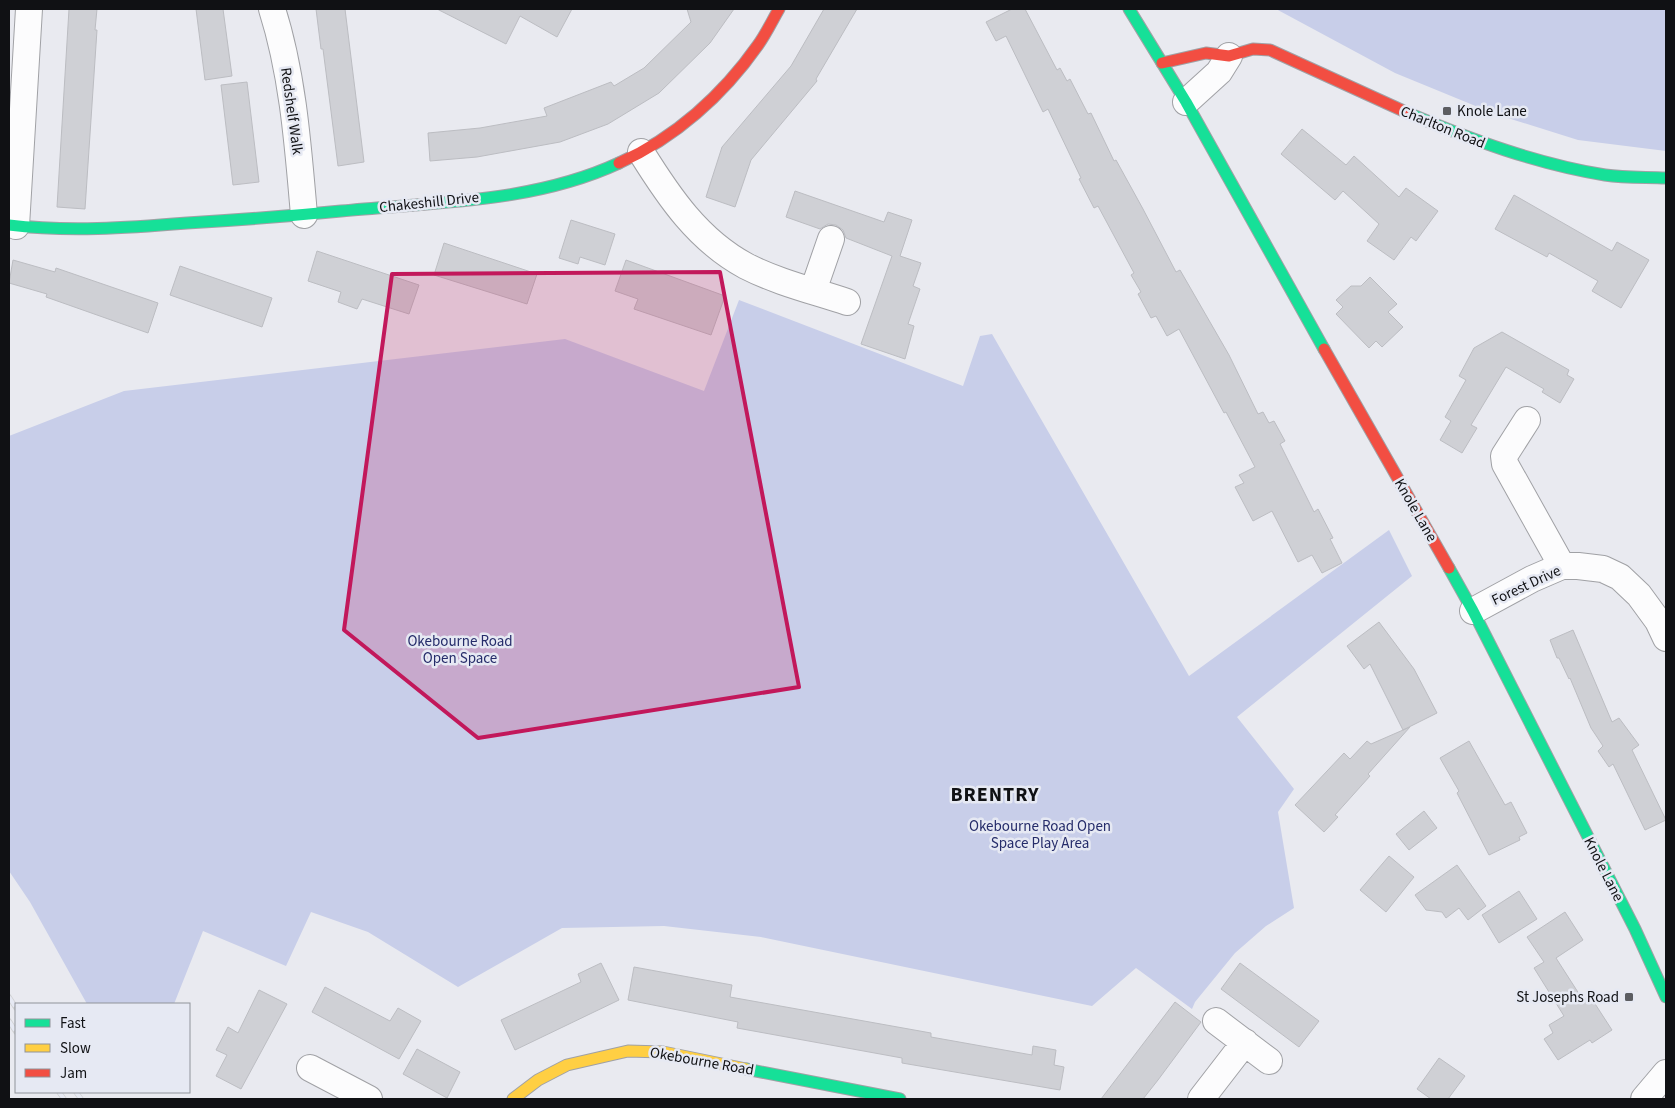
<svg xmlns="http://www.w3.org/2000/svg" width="1675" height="1108" font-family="'Source Sans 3',sans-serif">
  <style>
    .green { fill: #c8cee9 }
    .building { fill: #cfd0d5; stroke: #bcbdc2 }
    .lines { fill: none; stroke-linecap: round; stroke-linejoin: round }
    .street-casing { stroke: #a0a1a5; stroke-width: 28 }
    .fast-casing { stroke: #a0a1a5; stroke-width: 13 }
    .slow-casing { stroke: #a0a1a5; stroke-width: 13 }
    .jam-casing { stroke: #a0a1a5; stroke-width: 13 }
    .street { stroke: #fcfcfd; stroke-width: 26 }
    .fast { stroke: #16e098; stroke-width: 11 }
    .slow { stroke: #ffcf43; stroke-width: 11 }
    .jam { stroke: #f24e42; stroke-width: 11 }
    .rail-casing { stroke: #d1d2d4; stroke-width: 5.5 }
    .rail { stroke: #e6e9f3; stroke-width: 4; stroke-dasharray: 11; stroke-linecap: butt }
    .marked { fill: #c2185b; fill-opacity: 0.2; stroke: #c2185b; stroke-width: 4; stroke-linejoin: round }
    .poi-dot { fill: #5c5d61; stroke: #e6e9f3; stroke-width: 2 }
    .labels { text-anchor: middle; stroke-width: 5; stroke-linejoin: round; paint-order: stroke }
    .street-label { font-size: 15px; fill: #101114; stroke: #e6e9f3 }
    .poi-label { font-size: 15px; fill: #101114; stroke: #e6e9f3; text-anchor: start }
    .park-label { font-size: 15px; fill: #252c6a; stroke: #e6e9f3 }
    .district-label { font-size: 20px; font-weight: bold; letter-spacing: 1px; fill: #101114; stroke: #e6e9f3 }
  </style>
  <rect width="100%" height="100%" fill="#e9eaf0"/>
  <path class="green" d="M 1276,9 L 1666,9 L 1666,151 L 1578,140 L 1495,114 L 1395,73 Z
    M 739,300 L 963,386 L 980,336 L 992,334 L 1189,676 L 1389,530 L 1412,576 L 1237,717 L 1294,789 L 1278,812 L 1294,908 L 1266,926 L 1235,953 L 1195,1002 L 1192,1009 L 1136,968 L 1092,1006 L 761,937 L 664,926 L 562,928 L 458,987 L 368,932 L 311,912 L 286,966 L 203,931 L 174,1004 L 87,1004 L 30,902 L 9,871 L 9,436 L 124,391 L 565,339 L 704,391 Z"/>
  <path class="building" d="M 69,9 L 97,9 L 95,30 L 97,30 L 85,209 L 57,207 Z
    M 196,9 L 223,9 L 232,76 L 205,80 Z
    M 316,9 L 345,9 L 364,162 L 338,166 L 323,49 L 321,49 Z
    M 437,9 L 572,9 L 557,37 L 520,16 L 506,44 Z
    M 687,9 L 734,9 L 710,43 L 659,93 L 608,124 L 560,142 L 477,157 L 430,161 L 428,133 L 480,128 L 547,116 L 544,108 L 611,82 L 614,86 L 644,68 L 691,22 Z
    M 824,9 L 857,9 L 816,79 L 817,81 L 751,160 L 735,207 L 706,197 L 722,147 L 791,66 Z
    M 1012,9 L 1025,9 L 1057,70 L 1060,68 L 1067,81 L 1070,79 L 1088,114 L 1091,113 L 1114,161 L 1116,160 L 1143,209 L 1176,272 L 1180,270 L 1229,355 L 1258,414 L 1263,412 L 1269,423 L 1274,421 L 1285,441 L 1280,444 L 1314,512 L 1318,509 L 1333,538 L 1330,539 L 1342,563 L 1322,573 L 1312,555 L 1298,562 L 1272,511 L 1253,521 L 1235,487 L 1244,483 L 1239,475 L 1255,467 L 1226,412 L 1224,413 L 1179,329 L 1167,336 L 1156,316 L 1151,318 L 1138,294 L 1141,292 L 1131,275 L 1134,273 L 1098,206 L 1094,208 L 1079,179 L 1081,178 L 1048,109 L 1043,112 L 1006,36 L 996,41 L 986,22 Z
    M 247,82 L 259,182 L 233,185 L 221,85 Z
    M 1302,129 L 1346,165 L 1354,156 L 1399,197 L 1406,188 L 1438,211 L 1416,241 L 1411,237 L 1394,260 L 1367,241 L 1379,224 L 1343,191 L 1335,200 L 1281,154 Z
    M 795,191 L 884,222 L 888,212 L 912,220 L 900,256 L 921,263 L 913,286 L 920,289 L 908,324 L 914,326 L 905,359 L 861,344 L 892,256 L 846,238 L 843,230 L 836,225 L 828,224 L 820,229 L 786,217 Z
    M 1514,195 L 1612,251 L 1617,242 L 1649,260 L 1621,308 L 1592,291 L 1598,281 L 1549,253 L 1547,257 L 1495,229 Z
    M 571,220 L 615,234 L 605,265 L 580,257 L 578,264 L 559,258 Z
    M 444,243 L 537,274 L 527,304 L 434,275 Z
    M 317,251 L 419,285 L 409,314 L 362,299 L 357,309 L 338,302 L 341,292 L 308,281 Z
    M 13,260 L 55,272 L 56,268 L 158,303 L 148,333 L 46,297 L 47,294 L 9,283 Z
    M 626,260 L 725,296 L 711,335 L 634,309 L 638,299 L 615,291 Z
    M 180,266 L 272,298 L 262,327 L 170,295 Z
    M 1370,277 L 1397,304 L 1388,312 L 1403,327 L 1382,347 L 1376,341 L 1369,348 L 1336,314 L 1343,307 L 1336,300 L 1351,286 L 1361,286 Z
    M 1502,332 L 1569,370 L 1567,375 L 1574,379 L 1560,403 L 1542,392 L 1544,389 L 1506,367 L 1471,425 L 1477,428 L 1462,453 L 1440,440 L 1451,421 L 1445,417 L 1466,380 L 1459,376 L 1474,348 Z
    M 1379,622 L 1414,669 L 1437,713 L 1403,730 L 1370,664 L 1364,669 L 1347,646 Z
    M 1573,630 L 1612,722 L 1619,718 L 1639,745 L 1632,750 L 1666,820 L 1645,830 L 1613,764 L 1609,767 L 1598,751 L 1603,746 L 1591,728 L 1570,678 L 1569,679 L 1559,658 L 1557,658 L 1550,640 Z
    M 1410,727 L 1368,774 L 1370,776 L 1335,815 L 1338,817 L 1324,832 L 1295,805 L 1344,753 L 1350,759 L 1367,741 L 1371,744 Z
    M 1469,741 L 1505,805 L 1511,802 L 1527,833 L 1519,837 L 1520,840 L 1489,855 L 1457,793 L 1459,791 L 1440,758 Z
    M 1424,811 L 1437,828 L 1409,850 L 1396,834 Z
    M 1389,856 L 1414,877 L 1386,912 L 1360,890 Z
    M 1457,865 L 1486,906 L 1468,920 L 1459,908 L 1446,918 L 1442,912 L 1426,910 L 1415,895 Z
    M 1519,891 L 1537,919 L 1499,943 L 1482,915 Z
    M 1565,912 L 1583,940 L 1556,958 L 1583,1000 L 1590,996 L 1612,1030 L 1592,1043 L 1590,1040 L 1558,1060 L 1544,1039 L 1553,1033 L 1549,1025 L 1564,1016 L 1534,968 L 1544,962 L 1527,937 Z
    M 601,963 L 619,1000 L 515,1050 L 501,1020 L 581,982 L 578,974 Z
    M 1240,963 L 1319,1021 L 1299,1047 L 1221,989 Z
    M 634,967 L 732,985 L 730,997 L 931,1033 L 931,1037 L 1032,1055 L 1033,1046 L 1056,1050 L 1054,1065 L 1064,1067 L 1060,1090 L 902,1063 L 902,1058 L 737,1028 L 738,1022 L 628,1000 Z
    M 325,987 L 390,1021 L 398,1008 L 421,1021 L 399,1059 L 312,1012 Z
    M 259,990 L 287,1004 L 241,1089 L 216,1076 L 227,1055 L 216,1050 L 228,1027 L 238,1033 Z
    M 1175,1002 L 1201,1022 L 1158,1080 L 1143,1099 L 1101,1099 Z
    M 417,1049 L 460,1072 L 447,1098 L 403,1074 Z
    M 1439,1058 L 1465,1076 L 1448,1099 L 1431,1099 L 1417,1089 Z"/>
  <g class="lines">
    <g class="street-casing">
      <path id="street" d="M 272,9 C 293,75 298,146 304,215
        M 1186,102 L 1219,72 L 1229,56
        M 641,152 C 669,197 698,240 746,266 C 777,282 814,291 847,302
        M 16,226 L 29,9
        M 813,291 L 831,239
        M 1527,420 L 1504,456 L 1505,464 L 1562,566
        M 1473,611 L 1532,579 L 1562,566 L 1578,566 L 1603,569 L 1620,577 L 1639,595 L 1658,621 L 1666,638
        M 1216,1021 L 1269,1061
        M 310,1068 L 369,1099
        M 1201,1099 L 1245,1042
        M 1644,1099 L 1666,1073"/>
    </g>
    <g class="fast-casing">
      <path id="fast" d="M 1129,9 L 1186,102 L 1324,349
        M 1408,113 C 1472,140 1537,164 1605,175 C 1625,178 1646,177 1666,178
        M 9,225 C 68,232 127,228 187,223 C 238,220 290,216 341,211 C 434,202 533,203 619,163
        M 1449,568 L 1473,611 L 1635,929 L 1666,997
        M 746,1069 L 900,1099"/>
    </g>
    <g class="slow-casing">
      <path id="slow" d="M 513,1099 L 538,1080 L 567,1065 L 628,1051 L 663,1052 L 746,1069"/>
    </g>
    <g class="jam-casing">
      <path id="jam" d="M 1162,63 L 1206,53 L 1229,56 L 1253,49 L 1270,50 L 1408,113
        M 619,163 C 675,138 723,95 758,45 C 766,34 772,21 779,9
        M 1324,349 L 1449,568"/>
    </g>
    <use href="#street" class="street"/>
    <use href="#fast" class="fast"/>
    <use href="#slow" class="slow"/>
    <use href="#jam" class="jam"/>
    <g class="rail-casing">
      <path id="rail" d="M 9,997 L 16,1008
        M 9,1021 L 16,1032
        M 59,1092 L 64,1099
        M 76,1092 L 81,1099"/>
    </g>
    <use href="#rail" class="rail"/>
  </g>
  <path class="marked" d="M 720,272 L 799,687 L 478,738 L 344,630 L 392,274 Z"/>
  <g class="poi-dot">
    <rect x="1442" y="106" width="10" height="10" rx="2.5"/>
    <rect x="1624" y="992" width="10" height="10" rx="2.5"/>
  </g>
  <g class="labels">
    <g class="street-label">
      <text transform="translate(292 111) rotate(82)" y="5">Redshelf Walk</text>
      <text transform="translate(1443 127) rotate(22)" y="5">Charlton Road</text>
      <text transform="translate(429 202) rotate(-6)" y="5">Chakeshill Drive</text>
      <text transform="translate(1416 510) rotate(60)" y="5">Knole Lane</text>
      <text transform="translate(1526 585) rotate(-25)" y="5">Forest Drive</text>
      <text transform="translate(1604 869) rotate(63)" y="5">Knole Lane</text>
      <text transform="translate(702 1061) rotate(10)" y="5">Okebourne Road</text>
    </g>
    <g class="poi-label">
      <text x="1457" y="116">Knole Lane</text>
      <text x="1619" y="1002" text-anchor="end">St Josephs Road</text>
    </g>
    <g class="park-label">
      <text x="460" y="646">Okebourne Road<tspan x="460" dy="17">Open Space</tspan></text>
      <text x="1040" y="831">Okebourne Road Open<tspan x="1040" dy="17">Space Play Area</tspan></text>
    </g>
    <g class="district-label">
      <text x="995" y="801">BRENTRY</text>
    </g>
  </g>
  <rect width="1675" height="1108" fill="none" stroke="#101114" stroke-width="20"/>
  <rect x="15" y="1003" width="175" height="90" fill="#e6e9f3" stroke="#90939a"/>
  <rect x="25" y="1019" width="25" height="8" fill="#16e098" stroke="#90939a"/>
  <text x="60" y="1028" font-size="15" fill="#101114">Fast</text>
  <rect x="25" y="1044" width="25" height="8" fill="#ffcf43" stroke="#90939a"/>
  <text x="60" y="1053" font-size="15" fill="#101114">Slow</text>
  <rect x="25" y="1069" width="25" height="8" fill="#f24e42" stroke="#90939a"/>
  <text x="60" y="1078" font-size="15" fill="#101114">Jam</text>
</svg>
